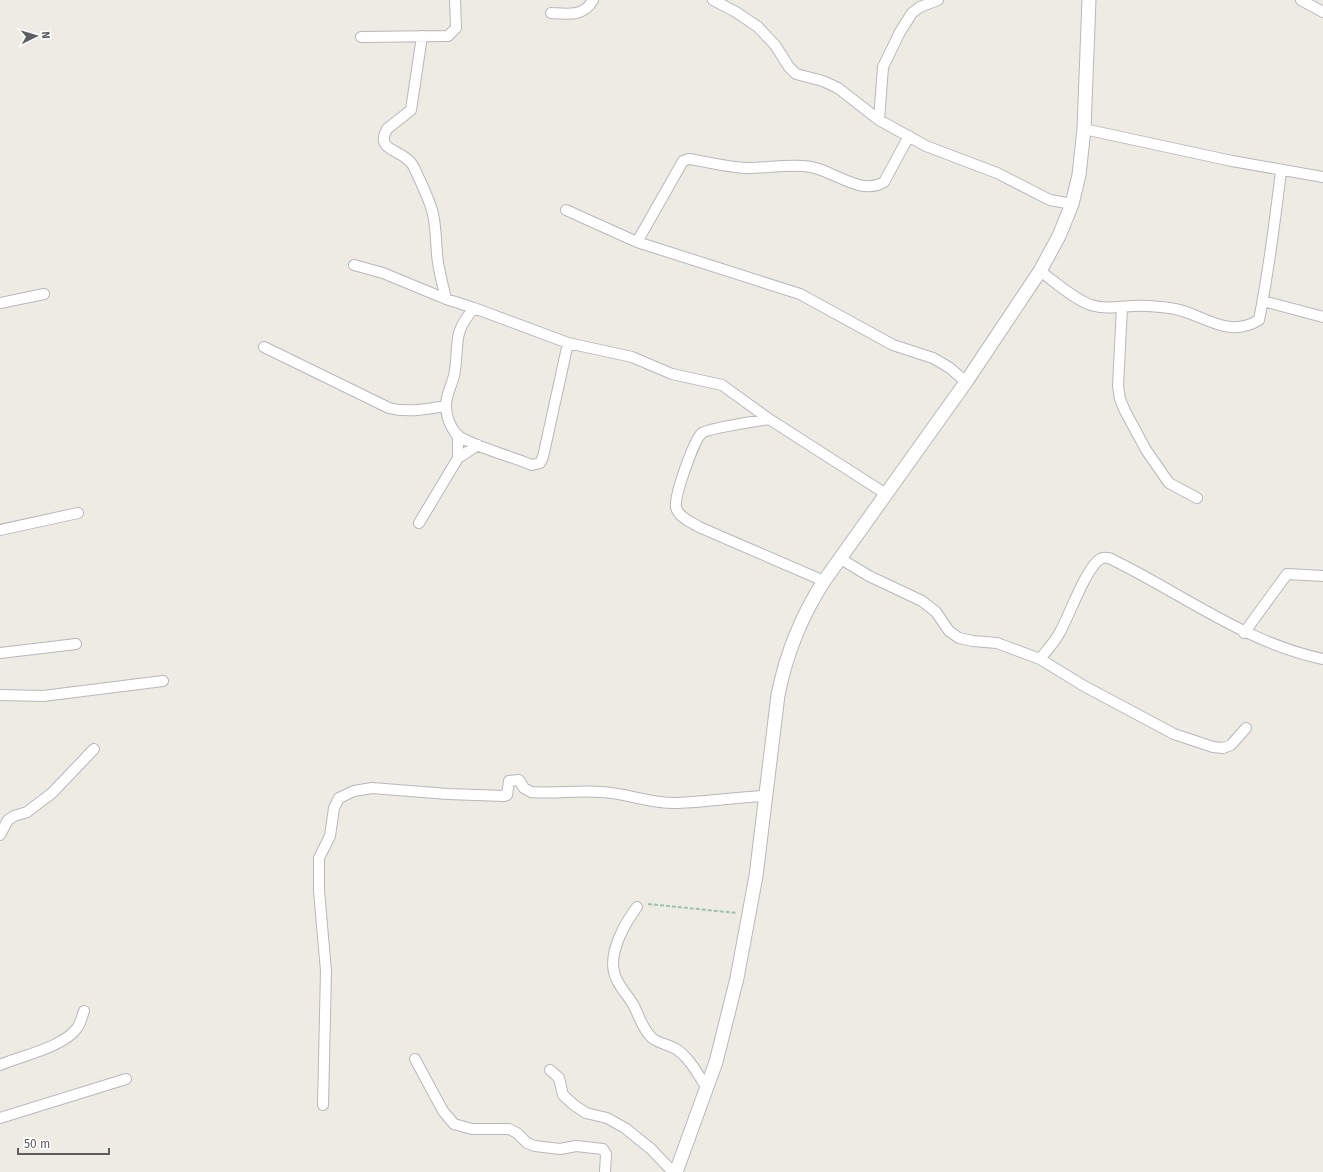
<svg xmlns="http://www.w3.org/2000/svg" width="1323" height="1172" font-family="'Fira Sans',sans-serif">
  <style>
    .lines { fill: none; stroke-linecap: round; stroke-linejoin: round }
    .minor-casing { stroke: #b6b8bc; stroke-width: 12 }
    .tertiary-casing { stroke: #b6b8bc; stroke-width: 15 }
    .path { stroke: #9cc3a9; stroke-width: 2; stroke-dasharray: 4 2; stroke-linecap: butt }
    .minor { stroke: #fff; stroke-width: 10 }
    .tertiary { stroke: #fff; stroke-width: 13 }
  </style>
  <rect width="100%" height="100%" fill="#edebe3"/>
  <g class="lines">
    <g class="minor-casing">
      <path id="minor" d="M 713,0 L 736,12 L 758,27 L 775,45 L 789,67 L 796,74 L 823,81 L 838,88 L 879,120 L 926,146 L 997,173 L 1050,200 L 1072,204
        M 1301,0 L 1323,12
        M 551,13 C 568,14 584,17 593,0
        M 422,36 L 411,110 L 387,129 C 376,149 396,149 407,159 C 412,162 415,169 417,174 C 423,187 430,201 433,214 C 436,228 436,241 437,254 C 438,269 443,285 446,299
        M 361,37 L 448,36 L 456,28 L 455,0
        M 879,120 L 883,67 L 900,32 L 912,13 L 920,7 L 938,0
        M 1084,129 L 1232,161 L 1323,177
        M 566,210 L 637,242 L 800,294 L 893,345 L 933,358 L 950,368 L 966,382
        M 637,242 L 683,161 L 689,159 C 709,162 730,168 750,168 C 770,168 791,163 811,167 C 834,171 861,196 884,182 L 909,136
        M 354,265 L 383,273 L 446,299 L 474,308 L 568,343 L 632,357 L 672,374 L 722,385 L 769,419 L 886,494
        M 1040,271 C 1054,281 1075,300 1091,305 C 1109,311 1129,304 1148,306 C 1157,307 1167,307 1175,309 C 1205,315 1227,339 1259,320 C 1269,270 1275,221 1281,171
        M 1263,301 L 1323,317
        M 0,303 L 44,294
        M 1122,307 L 1118,386 L 1120,399 L 1125,411 L 1146,450 L 1169,483 L 1197,498
        M 474,308 C 453,333 459,340 455,370 C 454,382 446,393 446,405 C 446,415 450,426 456,434 C 466,444 516,458 532,465 L 540,463 L 543,457 L 568,343
        M 264,347 L 389,408 C 408,413 427,409 446,406
        M 769,419 C 757,421 709,428 702,433 C 694,439 674,497 676,507 C 678,517 691,522 699,527 L 824,581
        M 458,458 L 458,435
        M 419,523 L 458,458 L 478,445
        M 0,530 L 78,513
        M 841,559 L 869,576 L 922,601 L 936,612 L 949,631 L 959,638 L 973,641 L 997,643 L 1040,659 L 1084,686 L 1174,734 L 1213,747 L 1223,748 L 1231,745 L 1246,728
        M 1244,633 L 1287,574 L 1323,576
        M 0,653 L 76,644
        M 1040,659 C 1046,651 1055,642 1060,632 C 1069,616 1086,568 1100,559 C 1103,557 1106,558 1109,558 C 1180,592 1245,643 1323,659
        M 0,695 L 43,696 L 163,681
        M 0,835 L 8,820 L 14,816 L 27,812 L 52,793 L 94,749
        M 637,907 C 625,923 609,951 614,972 C 616,984 628,995 634,1006 C 639,1016 643,1030 652,1038 C 658,1043 669,1045 676,1049 C 690,1058 698,1075 707,1088
        M 415,1059 L 443,1111 L 454,1124 L 472,1129 L 509,1129 L 517,1133 L 527,1143 L 535,1146 L 560,1149 L 576,1146 L 603,1149 L 606,1154 L 605,1172
        M 0,1065 C 21,1056 64,1047 77,1028 C 81,1023 82,1016 84,1011
        M 550,1070 L 559,1078 L 563,1095 L 574,1105 L 586,1113 L 607,1118 L 625,1128 L 651,1149 L 673,1172
        M 323,1105 L 326,971 L 319,891 L 319,858 L 330,836 L 334,808 L 339,798 L 354,791 L 372,788 L 448,794 L 504,796 L 507,795 L 509,781 L 519,780 L 524,788 L 531,792 C 554,794 578,790 601,792 C 627,793 651,804 677,803 C 707,802 736,797 766,796
        M 0,1118 L 126,1079"/>
    </g>
    <g class="tertiary-casing">
      <path id="tertiary" d="M 676,1172 L 716,1062 L 737,978 L 756,876 L 778,695 C 786,655 802,615 824,581 L 966,382 L 1040,271 L 1059,236 L 1072,204 L 1079,175 L 1084,129 L 1089,0"/>
    </g>
    <path class="path" d="M 648,904 L 737,913"/>
    <use href="#minor" class="minor"/>
    <use href="#tertiary" class="tertiary"/>
  </g>
  <g transform="translate(36 36) rotate(85)" stroke="#ffffff" stroke-width="3" paint-order="stroke">
  <path d="M0-3L7 15L0 10L-7 15Z" fill="#5b5e63"/>
  <text y="-6" font-size="11" font-weight="bold" text-anchor="middle" fill="#5b5e63">N</text>
  </g>
  <path d="M18 1148v6h91v-6" fill="none" stroke="#5b5e63" stroke-width="2"/>
  <text x="24" y="1148" font-size="12" fill="#5b5e63" stroke="#ffffff" stroke-width="3" paint-order="stroke">50 m</text>
</svg>
